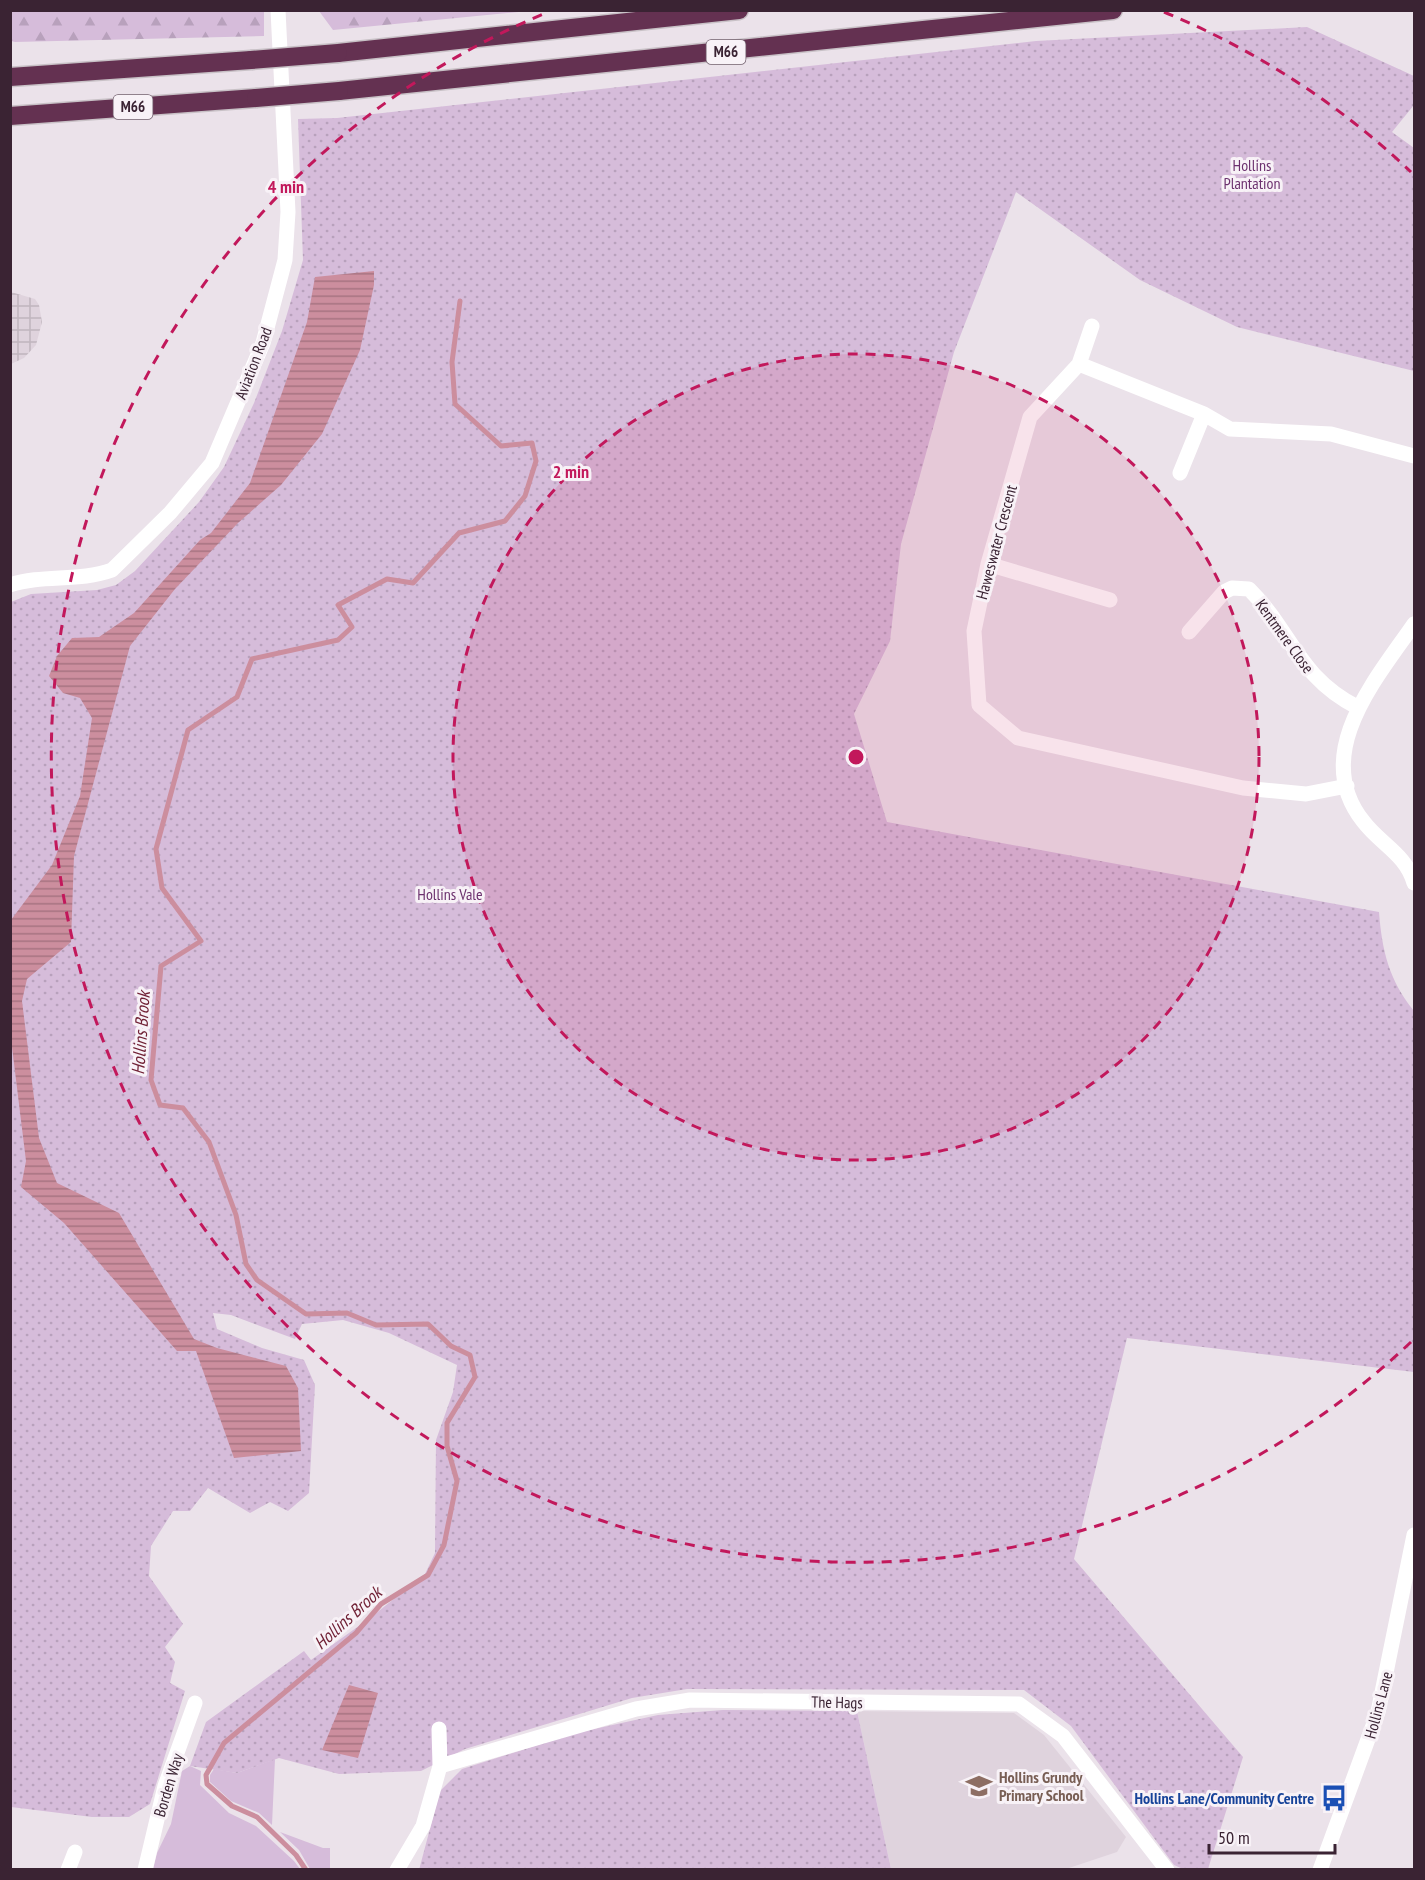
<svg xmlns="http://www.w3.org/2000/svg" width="1425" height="1880" font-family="'PT Sans Narrow',sans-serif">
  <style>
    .built { fill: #dfd3dd }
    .industrial { fill: url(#industrial-grid) }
    .grass { fill: #d6bcda }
    .forest { fill: url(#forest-firs) }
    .park { fill: url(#park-dots) }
    .water { fill: url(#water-rules) }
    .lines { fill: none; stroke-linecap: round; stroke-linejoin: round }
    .stream { stroke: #cc8e9e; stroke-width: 5 }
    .motorway-casing { stroke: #c8c1c6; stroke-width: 21 }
    .minor { stroke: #fff; stroke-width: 15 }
    .motorway { stroke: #643151; stroke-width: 18 }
    .motorway-bridge-casing { stroke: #c8c1c6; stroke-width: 21; stroke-linecap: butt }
    .motorway-bridge { stroke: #643151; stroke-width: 18 }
    .ring { fill: none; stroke: #c2185b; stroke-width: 3; stroke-dasharray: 10 8 }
    .labels { text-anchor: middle; stroke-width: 6; stroke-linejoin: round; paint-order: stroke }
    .shield { fill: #f8f2f7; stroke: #73616e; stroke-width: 1.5 }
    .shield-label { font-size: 15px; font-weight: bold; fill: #3a2333 }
    .park-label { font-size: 16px; fill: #6c316e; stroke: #f8f2f7 }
    .street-label { font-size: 16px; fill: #3a2333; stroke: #f8f2f7 }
    .education-label { font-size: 16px; font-weight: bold; fill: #785e54; stroke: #f8f2f7; text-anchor: start }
    .transit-label { font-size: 16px; font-weight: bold; fill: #164399; stroke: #f8f2f7; text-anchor: end }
    .water-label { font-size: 18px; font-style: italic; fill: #712236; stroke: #f8f2f7 }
    .centre { fill: #c2185b; stroke: #f8f2f7; stroke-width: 3 }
    .ring-label { font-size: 18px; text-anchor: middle; font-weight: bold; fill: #c2185b; stroke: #f8f2f7; stroke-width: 6; stroke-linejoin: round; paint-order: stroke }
  </style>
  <defs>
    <pattern id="industrial-grid" width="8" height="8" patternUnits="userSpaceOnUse" patternTransform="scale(1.5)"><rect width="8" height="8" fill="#dfd3dd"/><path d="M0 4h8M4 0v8" fill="none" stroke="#c0b5be"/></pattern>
    <pattern id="forest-firs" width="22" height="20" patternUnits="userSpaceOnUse" patternTransform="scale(1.5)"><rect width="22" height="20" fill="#d6bcda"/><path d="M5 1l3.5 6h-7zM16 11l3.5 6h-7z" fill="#b8a1bc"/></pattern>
    <pattern id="park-dots" width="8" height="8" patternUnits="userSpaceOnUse" patternTransform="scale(1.5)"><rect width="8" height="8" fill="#d6bcda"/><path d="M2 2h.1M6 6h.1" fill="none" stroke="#b8a1bc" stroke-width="1.8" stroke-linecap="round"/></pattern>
    <pattern id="water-rules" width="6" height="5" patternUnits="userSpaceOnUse" patternTransform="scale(1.5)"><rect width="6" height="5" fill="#cc8e9e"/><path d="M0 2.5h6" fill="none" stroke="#a77481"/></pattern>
  </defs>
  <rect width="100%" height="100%" fill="#ebe2ea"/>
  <path class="built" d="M 857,1711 L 1014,1713 L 1044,1735 L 1126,1837 L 1117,1852 L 1066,1869 L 891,1869 Z"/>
  <path class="industrial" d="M 11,292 L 35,299 L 39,305 L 42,322 L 36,345 L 24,358 L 11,364 Z"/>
  <path class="grass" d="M 275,1759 L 272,1825 L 259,1813 L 231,1801 L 210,1782 L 210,1775 L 214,1769 L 237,1773 Z
    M 190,1766 L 201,1771 L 200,1785 L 229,1813 L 256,1826 L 294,1861 L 300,1869 L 153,1870 L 157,1853 L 171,1824 L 182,1771 Z
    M 280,1832 L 323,1848 L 330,1848 L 330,1869 L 310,1869 L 299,1850 Z"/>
  <path class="forest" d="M 10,11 L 264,11 L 264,36 L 15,42 L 11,41 Z
    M 319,11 L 529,11 L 333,30 Z"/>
  <path class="park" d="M 1307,27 L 1414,76 L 1414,105 L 1392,132 L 1414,148 L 1414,371 L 1237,327 L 1140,280 L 1016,192 L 954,352 L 901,544 L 890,641 L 854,714 L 887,822 L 1379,912 C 1382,951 1389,980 1414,1011 L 1414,1372 L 1127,1338 L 1074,1559 L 1243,1757 L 1208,1869 L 1183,1869 L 1174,1865 L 1071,1726 L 1024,1690 L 687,1689 L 632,1698 L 465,1749 L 421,1771 L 339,1774 L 279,1758 L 237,1773 L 190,1766 L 206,1722 L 304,1651 L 311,1660 L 370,1618 L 425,1574 L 435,1553 L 436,1440 L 453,1392 L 457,1365 L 389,1333 L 343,1320 L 302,1324 L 295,1339 L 231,1315 L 213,1313 L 217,1329 L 262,1348 L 304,1360 L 315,1385 L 309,1493 L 288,1511 L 270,1502 L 250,1513 L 208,1488 L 190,1511 L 173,1511 L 151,1546 L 149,1576 L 183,1624 L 165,1647 L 175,1662 L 170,1683 L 185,1691 L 150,1804 L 129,1817 L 92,1817 L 11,1807 L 11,602 L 31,594 L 97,590 L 116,585 L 135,571 L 199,502 L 224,467 L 254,403 L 282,331 L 303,260 L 298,119 L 337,118 L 1036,41 Z
    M 723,1710 L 857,1711 L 891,1869 L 419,1870 L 440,1791 L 462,1769 L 576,1733 L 658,1715 Z"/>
  <path class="water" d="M 374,271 L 374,285 L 360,350 L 322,434 L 281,485 L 238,523 L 175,589 L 130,646 L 74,856 L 71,942 L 27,979 L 22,1001 L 39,1138 L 57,1183 L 119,1213 L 194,1339 L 217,1348 L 286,1366 L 298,1388 L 301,1451 L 234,1458 L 196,1351 L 177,1351 L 64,1223 L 21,1187 L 26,1161 L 11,1039 L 11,920 L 52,865 L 80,796 L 92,718 L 80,698 L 63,693 L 49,676 L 57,656 L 72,638 L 99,637 L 134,613 L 200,540 L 211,533 L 250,483 L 307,322 L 315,277 Z
    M 349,1685 L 378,1693 L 358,1758 L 322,1750 Z"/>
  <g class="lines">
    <path class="stream" d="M 306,1870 L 296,1855 L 257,1817 L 232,1806 L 207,1784 L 206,1775 L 224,1743 L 356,1633 L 381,1604 L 428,1575 L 444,1545 L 457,1481 L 447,1446 L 447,1423 L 475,1377 L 470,1355 L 451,1346 L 428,1324 L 376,1325 L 347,1313 L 306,1314 L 257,1280 L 246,1264 L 236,1215 L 209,1142 L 183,1108 L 160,1105 L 151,1080 L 161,966 L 201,941 L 162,888 L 156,849 L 188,730 L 237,697 L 252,659 L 338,640 L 352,627 L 338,605 L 387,579 L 413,583 L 459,533 L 505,521 L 525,496 L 536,461 L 532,443 L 501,446 L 455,404 L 452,362 L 460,301"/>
    <g class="motorway-casing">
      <path id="motorway" d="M 338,53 L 739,10
        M 10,77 L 251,60
        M 339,91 L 1113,10
        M 10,116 L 256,98"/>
    </g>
    <path class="minor" d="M 1092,326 L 1079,364 L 1030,417 L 988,564 L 974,631 L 979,705 L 1018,738 L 1243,788 L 1306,794 L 1347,786
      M 1079,364 L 1204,414 L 1230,429 L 1331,434 L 1414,456
      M 1180,473 L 1204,414
      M 988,564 L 1110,600
      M 10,585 C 43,574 79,582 112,570 L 170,513 L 212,463 L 263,343 L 285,260 L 288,212 L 278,10
      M 1414,624 C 1376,679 1310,754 1363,821 C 1380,844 1406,854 1414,883
      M 1189,632 L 1224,592 L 1232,588 L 1249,589 C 1293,633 1297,676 1357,707
      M 440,1766 L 636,1709 L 690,1700 L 1019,1704 L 1063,1736 L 1167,1870
      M 68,1870 L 75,1852
      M 145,1870 L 165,1786 L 195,1703
      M 397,1870 L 423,1826 L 440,1766 L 439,1729
      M 1320,1870 L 1378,1712 L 1414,1535"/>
    <use href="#motorway" class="motorway"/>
    <g class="motorway-bridge-casing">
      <path id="motorway-bridge" d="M 251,60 L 338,53
        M 256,98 L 339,91"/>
    </g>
    <use href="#motorway-bridge" class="motorway-bridge"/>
  </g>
  <circle cx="856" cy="757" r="403" fill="#c2185b" fill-opacity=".12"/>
  <g class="ring">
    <circle cx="856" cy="757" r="403"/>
    <path d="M1411 1342A806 806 0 1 1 548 12M1164 12A806 806 0 0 1 1411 172"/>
  </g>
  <defs>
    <g id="school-bare" transform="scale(2.07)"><path d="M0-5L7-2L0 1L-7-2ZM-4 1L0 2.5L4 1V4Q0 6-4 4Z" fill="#8d6e63" stroke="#f8f2f7" stroke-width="2.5" paint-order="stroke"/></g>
    <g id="bus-bare" transform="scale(2.07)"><path d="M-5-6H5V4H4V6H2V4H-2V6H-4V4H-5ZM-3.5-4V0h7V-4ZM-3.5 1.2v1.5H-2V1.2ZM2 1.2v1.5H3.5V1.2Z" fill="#1a4fb4" stroke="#f8f2f7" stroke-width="2.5" paint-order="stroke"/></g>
  </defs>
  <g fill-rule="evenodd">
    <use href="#school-bare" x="979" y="1786"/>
    <use href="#bus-bare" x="1334" y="1798"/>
  </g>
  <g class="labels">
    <g class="shield">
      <rect x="706.5" y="40" width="39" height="24" rx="4.5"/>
      <rect x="113.5" y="95" width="39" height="24" rx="4.5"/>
    </g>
    <g class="shield-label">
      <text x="726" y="57">M66</text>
      <text x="133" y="112">M66</text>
    </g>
    <g class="park-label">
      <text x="1252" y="171">Hollins<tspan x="1252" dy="18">Plantation</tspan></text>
      <text x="450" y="900">Hollins Vale</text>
    </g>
    <g class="street-label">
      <text transform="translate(253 363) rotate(-69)" y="6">Aviation Road</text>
      <text transform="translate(996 542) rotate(-75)" y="6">Haweswater Crescent</text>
      <text transform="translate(1285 636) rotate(54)" y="6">Kentmere Close</text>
      <text transform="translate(837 1702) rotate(1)" y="6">The Hags</text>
      <text transform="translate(1378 1705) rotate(-75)" y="6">Hollins Lane</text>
      <text transform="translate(168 1785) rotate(-73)" y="6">Borden Way</text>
    </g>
    <g class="education-label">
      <text x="999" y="1783">Hollins Grundy<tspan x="999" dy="18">Primary School</tspan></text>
    </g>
    <g class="transit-label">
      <text x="1314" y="1804">Hollins Lane/Community Centre</text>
    </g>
    <g class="water-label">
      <text transform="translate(141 1033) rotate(-86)" y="6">Hollins Brook</text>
      <text transform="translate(348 1618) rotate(-42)" y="6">Hollins Brook</text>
    </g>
  </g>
  <circle cx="856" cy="757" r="9" class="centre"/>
  <g class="ring-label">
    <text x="286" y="193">4 min</text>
    <text x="571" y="478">2 min</text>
  </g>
  <rect width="1425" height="1880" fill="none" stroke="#3a2333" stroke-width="24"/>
  <path d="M1209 1844v9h126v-9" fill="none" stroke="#3a2333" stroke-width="3"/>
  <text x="1218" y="1844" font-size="18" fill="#3a2333" stroke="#f8f2f7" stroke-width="4.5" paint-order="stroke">50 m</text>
</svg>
